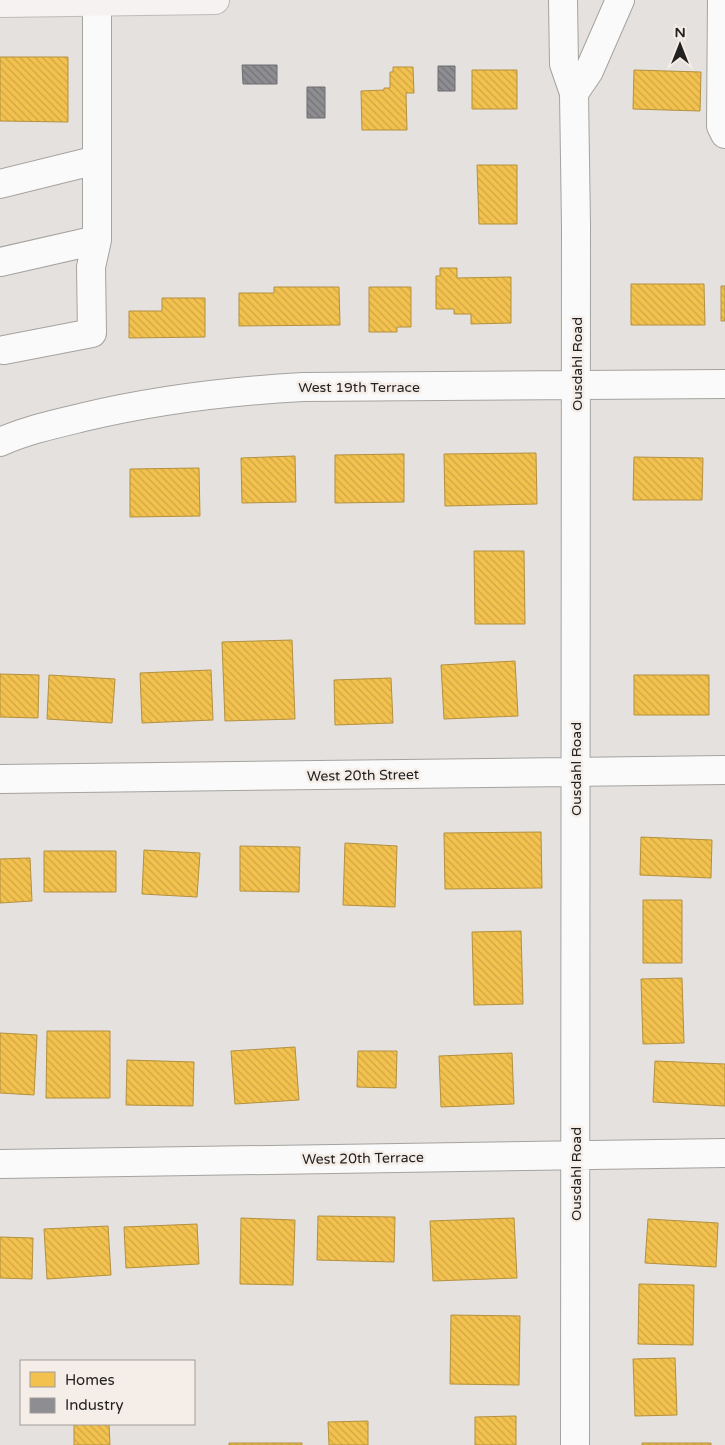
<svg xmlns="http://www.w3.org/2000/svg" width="725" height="1445" font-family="'Varela Round',sans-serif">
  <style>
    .homes { fill: url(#homes-back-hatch); stroke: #b49140 }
    .industry { fill: url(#industry-back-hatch); stroke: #6e6d70 }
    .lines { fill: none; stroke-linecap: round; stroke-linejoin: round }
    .minor-casing { stroke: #a5a3a0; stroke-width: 30 }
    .major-casing { stroke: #bdbcba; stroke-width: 30 }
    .minor { stroke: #fbfafa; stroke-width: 28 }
    .major { stroke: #f7f2f2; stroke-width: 28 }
    .labels { text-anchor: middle; stroke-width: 5; stroke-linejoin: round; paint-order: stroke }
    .street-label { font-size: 14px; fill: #242220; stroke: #f4ede8 }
  </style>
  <defs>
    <pattern id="homes-back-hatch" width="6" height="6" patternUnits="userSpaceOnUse" patternTransform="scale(1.25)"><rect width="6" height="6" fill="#f2c14e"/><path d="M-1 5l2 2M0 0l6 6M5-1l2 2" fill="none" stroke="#cfa644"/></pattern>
    <pattern id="industry-back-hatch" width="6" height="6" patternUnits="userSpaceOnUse" patternTransform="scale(1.25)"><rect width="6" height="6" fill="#8d8d92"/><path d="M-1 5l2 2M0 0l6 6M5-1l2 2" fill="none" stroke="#737377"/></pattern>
  </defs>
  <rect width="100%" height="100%" fill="#e4e1de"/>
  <path class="homes" d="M 0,57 L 68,57 L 68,122 L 0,121 Z
    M 393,67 L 413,67 L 414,93 L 406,93 L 407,130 L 362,130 L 361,91 L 384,90 L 384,88 L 390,88 L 390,72 L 393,72 Z
    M 472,70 L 517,70 L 517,109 L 472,109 Z
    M 634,70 L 701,72 L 700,111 L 633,109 Z
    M 477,165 L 517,165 L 517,224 L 479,224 Z
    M 440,268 L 457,268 L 457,278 L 511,277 L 511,323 L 471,324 L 471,314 L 454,314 L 454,309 L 436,309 L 436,276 L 440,276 Z
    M 631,284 L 704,284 L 705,325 L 631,325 Z
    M 721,286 L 725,286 L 725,321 L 721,321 Z
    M 274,287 L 339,287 L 340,325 L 239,326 L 239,293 L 274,293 Z
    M 369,287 L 411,287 L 411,327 L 397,327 L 397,332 L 369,332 Z
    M 162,298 L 205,298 L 205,337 L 129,338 L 129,311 L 162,311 Z
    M 536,453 L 537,504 L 445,506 L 444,454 Z
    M 404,454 L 404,502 L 335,503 L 335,455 Z
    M 295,456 L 296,502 L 242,503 L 241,458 Z
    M 634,457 L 703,458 L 702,500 L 633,500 Z
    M 199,468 L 200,516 L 130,517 L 130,469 Z
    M 474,551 L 524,551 L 525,624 L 475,624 Z
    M 292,640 L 295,719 L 225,721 L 222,642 Z
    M 515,661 L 518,716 L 444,719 L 441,665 Z
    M 211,670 L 213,720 L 142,723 L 140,673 Z
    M 0,674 L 39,675 L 38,718 L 0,717 Z
    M 49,675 L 115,679 L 112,723 L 47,719 Z
    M 634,675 L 709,675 L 709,715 L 634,715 Z
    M 391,678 L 393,723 L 335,725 L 334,680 Z
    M 541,832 L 542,888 L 445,889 L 444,833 Z
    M 641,837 L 712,840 L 711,878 L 640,875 Z
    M 345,843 L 397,846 L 395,907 L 343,905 Z
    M 240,846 L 300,847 L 299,892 L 240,891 Z
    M 144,850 L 200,853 L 197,897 L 142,894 Z
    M 44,851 L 116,851 L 116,892 L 44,892 Z
    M 30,858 L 32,901 L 0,903 L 0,859 Z
    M 643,900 L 682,900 L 682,963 L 643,963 Z
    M 521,931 L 523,1004 L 474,1005 L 472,932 Z
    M 682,978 L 684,1043 L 643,1044 L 641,979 Z
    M 47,1031 L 110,1031 L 110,1098 L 46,1098 Z
    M 0,1033 L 37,1035 L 34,1095 L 0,1093 Z
    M 295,1047 L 299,1100 L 235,1104 L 231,1051 Z
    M 358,1051 L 397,1051 L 396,1088 L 357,1087 Z
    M 512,1053 L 514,1104 L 441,1107 L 439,1056 Z
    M 127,1060 L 194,1062 L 193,1106 L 126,1105 Z
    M 655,1061 L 725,1064 L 725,1106 L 653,1102 Z
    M 318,1216 L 395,1217 L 394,1262 L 317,1260 Z
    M 241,1218 L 295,1220 L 293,1285 L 240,1284 Z
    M 514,1218 L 517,1278 L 433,1281 L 430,1221 Z
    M 648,1219 L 718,1223 L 716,1267 L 645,1263 Z
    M 197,1224 L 199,1264 L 126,1268 L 124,1227 Z
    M 108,1226 L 111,1275 L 47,1279 L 44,1229 Z
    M 0,1237 L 33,1238 L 32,1279 L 0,1278 Z
    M 639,1284 L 694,1285 L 693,1345 L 638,1344 Z
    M 451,1315 L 520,1316 L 519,1385 L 450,1384 Z
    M 675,1358 L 677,1415 L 635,1416 L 633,1359 Z
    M 516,1416 L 516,1445 L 475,1445 L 475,1417 Z
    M 368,1421 L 368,1445 L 329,1445 L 328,1422 Z
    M 74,1424 L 109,1424 L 110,1445 L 74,1445 Z
    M 229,1443 L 302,1443 L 302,1445 L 229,1445 Z
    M 642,1443 L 711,1443 L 711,1445 L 642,1445 Z"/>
  <path class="industry" d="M 242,65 L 277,65 L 277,84 L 243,84 Z
    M 438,66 L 455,66 L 455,91 L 438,91 Z
    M 307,87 L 325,87 L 325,118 L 307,118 Z"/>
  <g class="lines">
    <g class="minor-casing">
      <path id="minor" d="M 563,0 L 564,64 L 574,93 L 576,226 L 575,1445
        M 722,0 L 721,126 L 725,134
        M 574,93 L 589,71 L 620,0
        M 0,184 L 97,160
        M 0,262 L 97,240
        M 4,350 L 92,333 L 91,267 L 97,240 L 97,1
        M 0,442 C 27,430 55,424 84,417 C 156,400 229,391 303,387 L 725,384
        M 0,779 L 725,770
        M 0,1164 L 725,1153"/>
    </g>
    <g class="major-casing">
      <path id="major" d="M 0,3 L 215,0"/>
    </g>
    <use href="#minor" class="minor"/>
    <use href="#major" class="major"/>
  </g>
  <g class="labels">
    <g class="street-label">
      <text transform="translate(577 364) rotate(-90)" y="5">Ousdahl Road</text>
      <text x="359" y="392">West 19th Terrace</text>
      <text transform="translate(576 769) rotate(-90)" y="5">Ousdahl Road</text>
      <text transform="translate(363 775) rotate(-1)" y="5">West 20th Street</text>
      <text transform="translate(363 1158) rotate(-1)" y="5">West 20th Terrace</text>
      <text transform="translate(576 1174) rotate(-90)" y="5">Ousdahl Road</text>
    </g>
  </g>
  <rect x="20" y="1360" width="175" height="65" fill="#f4ede8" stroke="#a19c98"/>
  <rect x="30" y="1372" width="25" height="15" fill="#f2c14e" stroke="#a19c98"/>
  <text x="65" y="1385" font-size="15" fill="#242220">Homes</text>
  <rect x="30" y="1398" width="25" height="15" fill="#8d8d92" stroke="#a19c98"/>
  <text x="65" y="1410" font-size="15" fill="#242220">Industry</text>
  <g transform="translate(680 45)" stroke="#f4ede8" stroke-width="4" paint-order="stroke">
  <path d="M0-4L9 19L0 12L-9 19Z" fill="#242220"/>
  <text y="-8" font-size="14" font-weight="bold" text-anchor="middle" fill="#242220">N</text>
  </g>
</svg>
